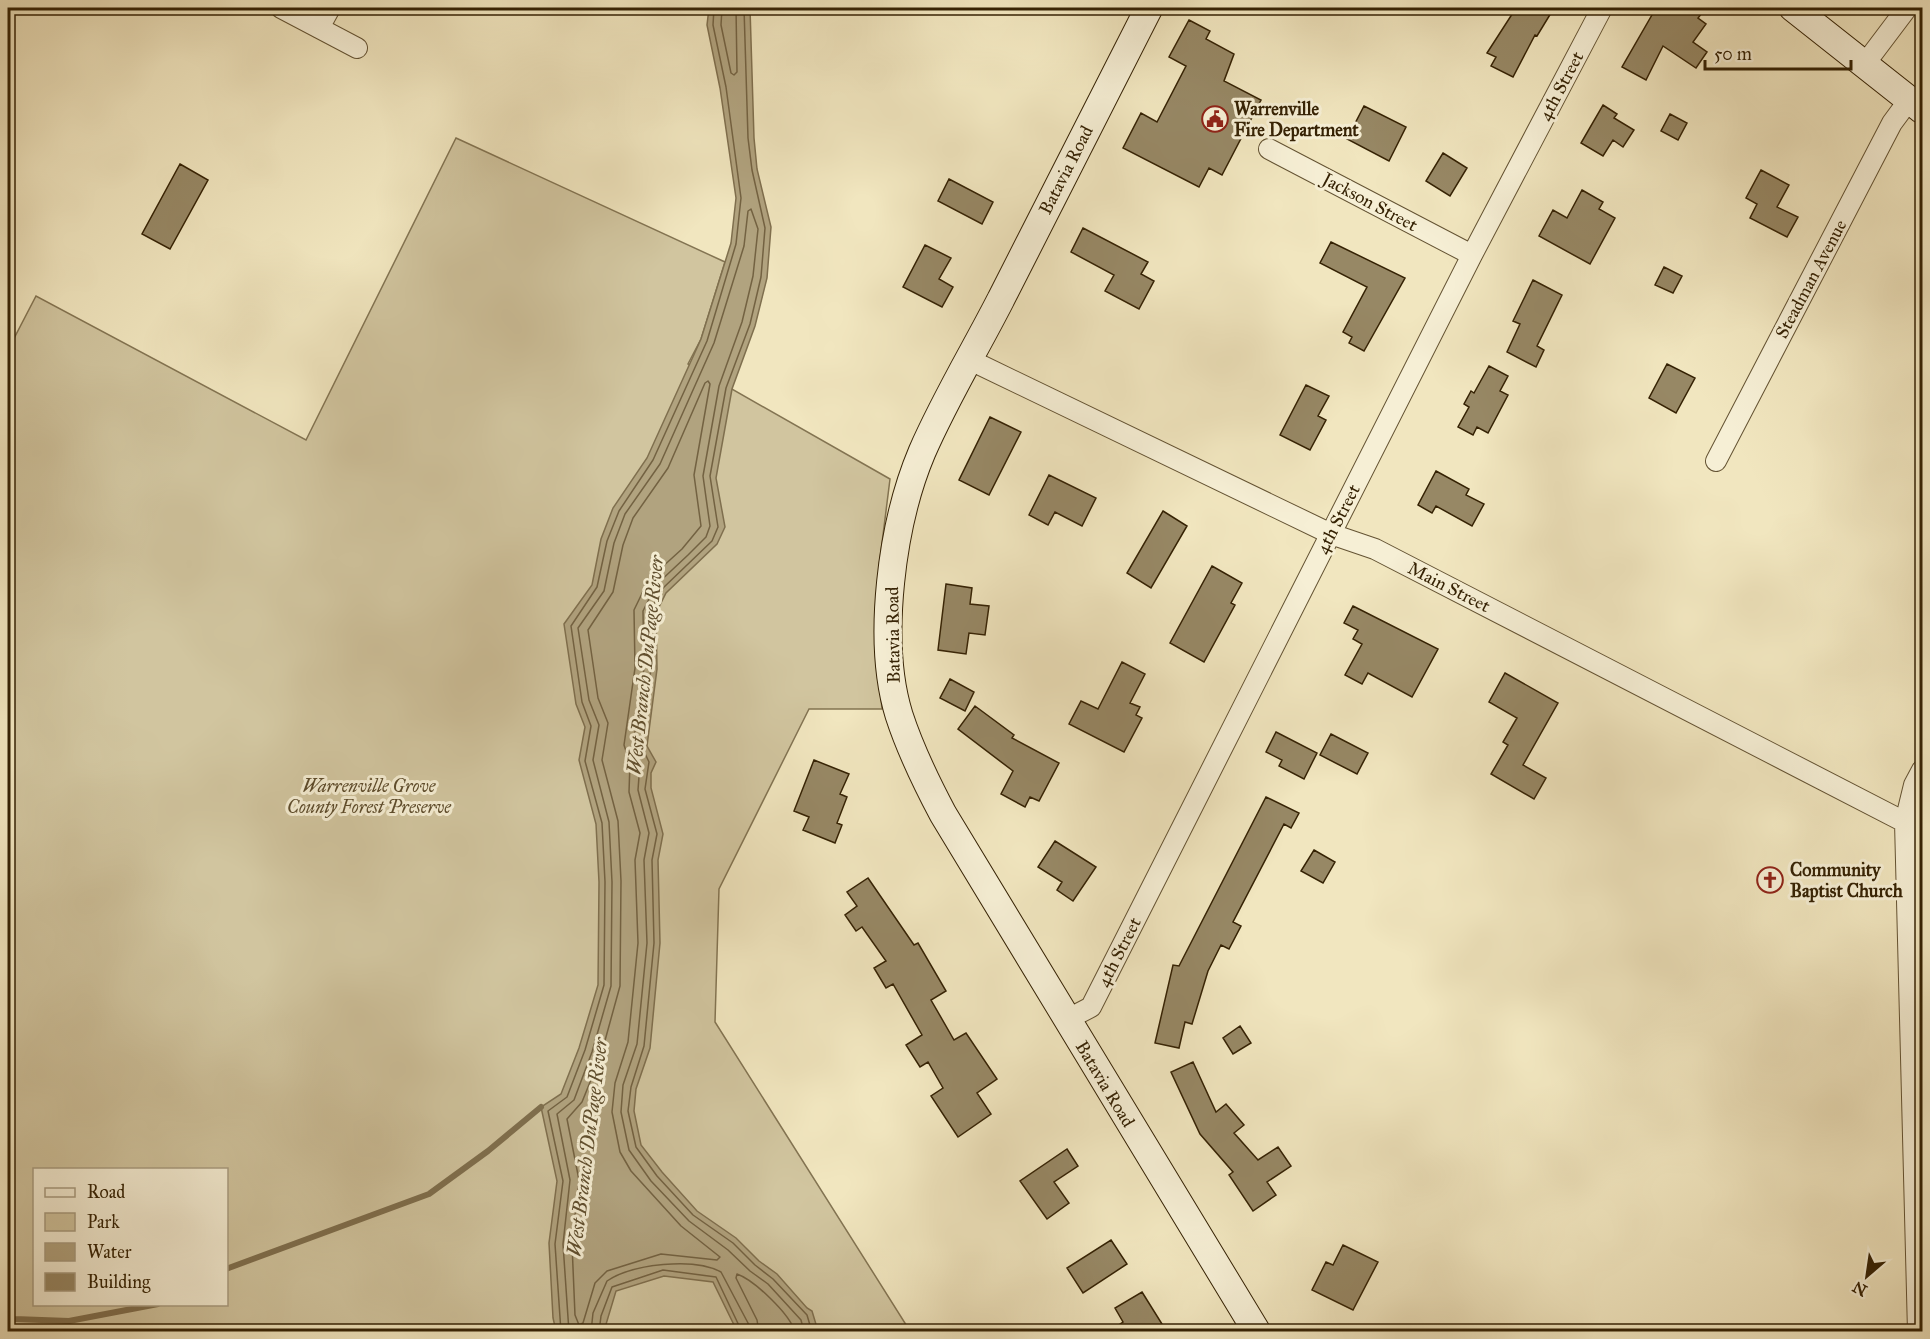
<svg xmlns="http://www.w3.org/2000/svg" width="1930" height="1339" font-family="'IM FELL Great Primer',serif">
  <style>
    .green { fill: #d1c59f; stroke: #837452; stroke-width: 1.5; fill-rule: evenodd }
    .water { fill: #b1a37f; stroke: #7f6f4e; stroke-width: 1.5 }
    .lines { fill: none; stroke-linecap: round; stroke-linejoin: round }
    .shore { stroke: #736242; stroke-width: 1.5 }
    .stream { stroke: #7f6f4e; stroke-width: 6 }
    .building { fill: #978865; stroke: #352204; stroke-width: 1.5 }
    .street-casing { stroke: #645333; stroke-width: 22 }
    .secondary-casing { stroke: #352204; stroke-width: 29 }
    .street { stroke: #f6efd5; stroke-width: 20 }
    .secondary { stroke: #f6efd5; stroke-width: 27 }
    .labels { text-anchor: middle; stroke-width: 6; stroke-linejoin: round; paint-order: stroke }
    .street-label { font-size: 18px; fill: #352204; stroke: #f6efd5 }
    .poi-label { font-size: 18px; font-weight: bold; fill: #352204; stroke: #f6efd5; text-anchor: start }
    .park-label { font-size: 18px; font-style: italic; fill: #5c4b2b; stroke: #f6efd5 }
    .water-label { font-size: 20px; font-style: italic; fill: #604f2f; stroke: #f6efd5 }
  </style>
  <rect width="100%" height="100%" fill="#f1e6bf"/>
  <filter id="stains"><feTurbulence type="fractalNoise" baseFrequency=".00333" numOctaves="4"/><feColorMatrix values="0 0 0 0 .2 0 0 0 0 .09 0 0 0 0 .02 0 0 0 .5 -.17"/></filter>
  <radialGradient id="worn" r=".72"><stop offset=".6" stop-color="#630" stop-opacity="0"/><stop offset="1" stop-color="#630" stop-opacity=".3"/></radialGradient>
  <path class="green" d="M 456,138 L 725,262 L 701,339 L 688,364 L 890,479 L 879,567 L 875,634 L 882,709 L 809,709 L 719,889 L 715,1022 L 910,1331 L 8,1332 L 8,350 L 36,296 L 306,440 ZM 34,1170 L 226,1170 L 226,1304 L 34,1304 Z"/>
  <path class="water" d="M 709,8 L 750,8 L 754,138 L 757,169 L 771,227 L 767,278 L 755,326 L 732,389 L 716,478 L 725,527 L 717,544 L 666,593 L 656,613 L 657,669 L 647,746 L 656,762 L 651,773 L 651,788 L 663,834 L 658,860 L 660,943 L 650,1048 L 636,1089 L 634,1111 L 641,1145 L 662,1172 L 697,1211 L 736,1238 L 759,1261 L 777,1274 L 807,1308 L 812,1311 L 818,1331 L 737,1331 L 713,1282 L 664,1276 L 616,1291 L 604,1331 L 556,1331 L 553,1318 L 549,1243 L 557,1181 L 541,1107 L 561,1094 L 579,1048 L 598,985 L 599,882 L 596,824 L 579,760 L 585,727 L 576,704 L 564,624 L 592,585 L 601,539 L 613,508 L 647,458 L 701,339 L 731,243 L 736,198 L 720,88 L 707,25 Z"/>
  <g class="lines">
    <path class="shore" d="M 722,8 L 721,25 L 731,73 L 734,75 L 737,72 L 736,8
      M 744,8 L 748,138 L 752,170 L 765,228 L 761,277 L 750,324 L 726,388 L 710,476 L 718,527 L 712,541 L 662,589 L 650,612 L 651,669 L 641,745 L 649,762 L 645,789 L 657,834 L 652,860 L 654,943 L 644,1046 L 631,1087 L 628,1111 L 636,1147 L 657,1176 L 693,1215 L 733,1243 L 755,1265 L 773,1279 L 807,1315 L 812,1332
      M 708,381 L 710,384 L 694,475 L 701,526 L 682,549 L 649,579 L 634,610 L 635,668 L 624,745 L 630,763 L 629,792 L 640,833 L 635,860 L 638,943 L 628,1042 L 615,1083 L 612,1112 L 620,1152 L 631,1171 L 681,1226 L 720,1257 L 717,1260 L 661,1254 L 607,1271 L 595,1283 L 583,1323 L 579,1325 L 575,1315 L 572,1244 L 579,1180 L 567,1119 L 582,1102 L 601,1055 L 620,986 L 621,881 L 618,821 L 602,760 L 608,723 L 598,698 L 588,630 L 613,592 L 623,545 L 633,518 L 668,468 L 705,383 Z
      M 561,1332 L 555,1244 L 563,1181 L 548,1111 L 567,1097 L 585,1050 L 604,985 L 605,882 L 602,823 L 585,761 L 591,726 L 582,702 L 571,626 L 597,587 L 607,541 L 619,511 L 653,460 L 707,341 L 736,244 L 741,198 L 726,87 L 713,25 L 714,8
      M 569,1332 L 563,1244 L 570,1180 L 557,1114 L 574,1100 L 592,1052 L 611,986 L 612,882 L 609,822 L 593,760 L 599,725 L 589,700 L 578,628 L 604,591 L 614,543 L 625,514 L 660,464 L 714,343 L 744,246 L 748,211 L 751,209 L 758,229 L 753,276 L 742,322 L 719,386 L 703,476 L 710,526 L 706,537 L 688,555 L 656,585 L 643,611 L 644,668 L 633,745 L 640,763 L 638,790 L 649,833 L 644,860 L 647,943 L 637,1044 L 623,1085 L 621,1112 L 629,1150 L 651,1181 L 689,1221 L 728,1250 L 750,1271 L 768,1284 L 801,1320 L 804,1332
      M 591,1332 L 593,1313 L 607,1281 C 632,1264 694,1257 721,1272 L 748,1323 L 750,1332
      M 599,1332 L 601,1316 L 612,1287 L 663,1270 L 716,1277 L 742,1332
      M 759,1332 L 757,1320 L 736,1278 L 737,1274 C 754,1280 790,1314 795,1332"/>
    <path class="stream" d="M 226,1269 L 429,1194 L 488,1151 L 541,1107
      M 8,1315 L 14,1319 L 69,1321 L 158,1304"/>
  </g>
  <path class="building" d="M 1516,8 L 1541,8 L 1551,13 L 1537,36 L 1535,35 L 1513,77 L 1491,66 L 1496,57 L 1487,53 Z
    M 1656,8 L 1706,8 L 1698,18 L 1706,24 L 1693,42 L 1707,52 L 1696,68 L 1663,46 L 1646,80 L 1622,67 Z
    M 1189,20 L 1210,31 L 1206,39 L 1234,54 L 1224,81 L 1261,100 L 1222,175 L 1209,168 L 1199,187 L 1123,148 L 1141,113 L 1157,122 L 1186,66 L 1169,57 Z
    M 1603,105 L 1617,114 L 1614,118 L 1634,130 L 1623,147 L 1613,140 L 1603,156 L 1581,143 Z
    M 1364,106 L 1406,127 L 1389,161 L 1347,139 Z
    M 1670,114 L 1687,123 L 1678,140 L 1661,131 Z
    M 1443,153 L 1467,168 L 1450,196 L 1426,181 Z
    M 180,164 L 208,180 L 170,249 L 142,234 Z
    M 1761,170 L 1789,185 L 1777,207 L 1798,217 L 1787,237 L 1750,218 L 1757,204 L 1746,198 Z
    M 949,179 L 993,202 L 982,224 L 938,201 Z
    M 1582,190 L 1603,202 L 1599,209 L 1615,218 L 1590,264 L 1539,236 L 1553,210 L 1567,218 Z
    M 1083,228 L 1148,262 L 1141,274 L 1154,281 L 1139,309 L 1105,291 L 1114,275 L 1071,252 Z
    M 1331,242 L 1405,278 L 1364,351 L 1349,343 L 1352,337 L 1343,332 L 1367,287 L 1320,263 Z
    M 925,245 L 951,258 L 939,279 L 953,287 L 942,307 L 903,287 Z
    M 1664,267 L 1682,276 L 1673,293 L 1655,285 Z
    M 1533,280 L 1562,295 L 1537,346 L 1544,350 L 1536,367 L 1507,352 L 1520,324 L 1513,321 Z
    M 1667,364 L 1695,378 L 1676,413 L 1649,398 Z
    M 1489,366 L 1508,376 L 1500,391 L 1508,395 L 1488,433 L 1477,427 L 1473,435 L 1458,427 L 1469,407 L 1464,404 L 1471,391 L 1474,393 Z
    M 1306,385 L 1329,396 L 1318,416 L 1326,420 L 1310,450 L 1280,435 Z
    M 990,417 L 1021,432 L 989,495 L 959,480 Z
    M 1436,471 L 1469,489 L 1466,495 L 1484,504 L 1472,526 L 1436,506 L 1432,513 L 1418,505 Z
    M 1049,475 L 1096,498 L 1082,526 L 1055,512 L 1048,525 L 1029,515 Z
    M 1163,511 L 1187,526 L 1151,588 L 1127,573 Z
    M 1212,566 L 1242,583 L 1231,603 L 1235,605 L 1204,662 L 1170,643 Z
    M 946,584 L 972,588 L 970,604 L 989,606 L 985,635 L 969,633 L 966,654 L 938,650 Z
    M 1353,606 L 1438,649 L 1412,697 L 1368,673 L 1362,684 L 1345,675 L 1362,644 L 1353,639 L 1358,630 L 1344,623 Z
    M 1122,662 L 1145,674 L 1130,703 L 1140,707 L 1136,715 L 1142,718 L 1124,752 L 1069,724 L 1081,701 L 1098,709 Z
    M 1505,673 L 1558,703 L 1523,765 L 1546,778 L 1534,799 L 1491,774 L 1508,745 L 1503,742 L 1517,718 L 1489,702 Z
    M 950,679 L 974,692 L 965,711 L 940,698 Z
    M 975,706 L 1014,735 L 1012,738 L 1059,763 L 1039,801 L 1030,797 L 1025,807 L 1001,794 L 1013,771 L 958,729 Z
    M 1276,732 L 1317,753 L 1304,779 L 1279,766 L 1282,760 L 1266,752 Z
    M 1331,734 L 1368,753 L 1357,774 L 1320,755 Z
    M 814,760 L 849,774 L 840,794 L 847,797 L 837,823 L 842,825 L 835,843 L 803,830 L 809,817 L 794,811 Z
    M 1266,797 L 1299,813 L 1291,828 L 1284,824 L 1233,922 L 1241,926 L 1229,949 L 1221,945 L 1208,971 L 1192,1024 L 1185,1022 L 1179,1048 L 1155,1043 L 1173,965 L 1179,966 Z
    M 1055,841 L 1096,867 L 1073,901 L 1057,890 L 1062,882 L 1038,867 Z
    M 1314,850 L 1335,862 L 1323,883 L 1301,871 Z
    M 868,878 L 914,945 L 918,943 L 946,991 L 931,1000 L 954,1040 L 966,1033 L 997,1079 L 977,1093 L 991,1114 L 958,1137 L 931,1096 L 943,1088 L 928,1062 L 920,1067 L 906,1045 L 922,1035 L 893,984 L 886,988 L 874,968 L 886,961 L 862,927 L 856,931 L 845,915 L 857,906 L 847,892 Z
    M 1240,1026 L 1251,1043 L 1233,1054 L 1223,1038 Z
    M 1193,1062 L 1216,1112 L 1226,1104 L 1244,1125 L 1234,1133 L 1258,1160 L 1278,1147 L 1291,1166 L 1267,1182 L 1276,1195 L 1253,1211 L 1229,1175 L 1233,1172 L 1200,1134 L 1171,1072 Z
    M 1067,1149 L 1078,1166 L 1054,1182 L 1069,1203 L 1047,1219 L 1020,1181 Z
    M 1111,1240 L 1127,1264 L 1083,1293 L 1067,1268 Z
    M 1343,1245 L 1378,1262 L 1353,1310 L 1312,1290 L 1326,1262 L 1333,1265 Z
    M 1142,1292 L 1167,1332 L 1108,1332 L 1123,1322 L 1115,1308 Z"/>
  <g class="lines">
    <g class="street-casing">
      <path id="street" d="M 281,8 L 357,48
        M 319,28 L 330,8
        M 1864,65 L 1907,8
        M 1269,149 L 1472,255
        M 968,359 L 1331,534 L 1375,549 L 1922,831
        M 1716,461 L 1892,123 L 1909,100
        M 1066,1020 L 1091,1007 L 1472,255 L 1602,8
        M 1918,1332 L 1905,822 L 1914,785 L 1922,770"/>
    </g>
    <g class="secondary-casing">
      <path id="secondary" d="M 1149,8 C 1099,105 1050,202 1001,299 C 975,350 945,399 922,452 C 892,523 876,640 899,715 C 910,749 926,782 943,814 L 1257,1332
        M 1793,8 L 1922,110"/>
    </g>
    <use href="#street" class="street"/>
    <use href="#secondary" class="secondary"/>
  </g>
  <defs>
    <g id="civic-ring" transform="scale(1.35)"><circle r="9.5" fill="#f6efd5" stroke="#8f2418" stroke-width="1.5"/><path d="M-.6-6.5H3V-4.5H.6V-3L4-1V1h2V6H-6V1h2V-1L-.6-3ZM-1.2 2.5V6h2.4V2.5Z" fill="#8f2418"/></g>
    <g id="church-ring" transform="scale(1.35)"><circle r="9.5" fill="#f6efd5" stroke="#8f2418" stroke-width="1.5"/><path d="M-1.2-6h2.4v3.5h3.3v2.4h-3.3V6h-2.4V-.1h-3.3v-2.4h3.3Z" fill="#8f2418"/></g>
  </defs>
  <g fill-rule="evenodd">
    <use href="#civic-ring" x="1215" y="119"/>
    <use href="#church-ring" x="1770" y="880"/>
  </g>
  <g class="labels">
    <g class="street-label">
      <text transform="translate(1561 86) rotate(-62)" y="6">4th Street</text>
      <text transform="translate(1066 170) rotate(-63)" y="6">Batavia Road</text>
      <text transform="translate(1370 202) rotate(28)" y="6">Jackson Street</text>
      <text transform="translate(1811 279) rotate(-62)" y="6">Steadman Avenue</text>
      <text transform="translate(1338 519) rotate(-63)" y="6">4th Street</text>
      <text transform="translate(1449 587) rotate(27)" y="6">Main Street</text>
      <text transform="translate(893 635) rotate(-91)" y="6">Batavia Road</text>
      <text transform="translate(1119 952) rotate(-63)" y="6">4th Street</text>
      <text transform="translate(1105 1084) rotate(59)" y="6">Batavia Road</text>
    </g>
    <g class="poi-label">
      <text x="1234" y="115">Warrenville<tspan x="1234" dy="21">Fire Department</tspan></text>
      <text x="1790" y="876">Community<tspan x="1790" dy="21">Baptist Church</tspan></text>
    </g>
    <g class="park-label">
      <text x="369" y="792">Warrenville Grove<tspan x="369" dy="21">County Forest Preserve</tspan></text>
    </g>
    <g class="water-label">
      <text transform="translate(645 665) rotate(-84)" y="7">West Branch DuPage River</text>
      <text transform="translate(587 1147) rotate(-83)" y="7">West Branch DuPage River</text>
    </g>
  </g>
  <rect width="1930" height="1339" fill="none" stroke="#f1e6bf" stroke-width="30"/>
  <rect x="9" y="9" width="1912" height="1321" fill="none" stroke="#352204" stroke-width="3"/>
  <rect x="15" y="15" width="1900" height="1309" fill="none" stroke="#352204" stroke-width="1.5"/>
  <rect x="33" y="1168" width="195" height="138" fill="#f6efd5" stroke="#a99d81" stroke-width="1.5"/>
  <rect x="45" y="1188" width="30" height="9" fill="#f6efd5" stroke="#a99d81" stroke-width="1.5"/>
  <text x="87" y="1198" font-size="18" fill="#352204">Road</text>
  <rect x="45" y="1213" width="30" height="18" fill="#d1c59f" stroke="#a99d81" stroke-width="1.5"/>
  <text x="87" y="1228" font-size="18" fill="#352204">Park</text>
  <rect x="45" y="1243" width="30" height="18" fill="#b1a37f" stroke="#a99d81" stroke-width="1.5"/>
  <text x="87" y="1258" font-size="18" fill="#352204">Water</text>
  <rect x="45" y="1273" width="30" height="18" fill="#978865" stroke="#a99d81" stroke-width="1.5"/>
  <text x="87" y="1288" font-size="18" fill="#352204">Building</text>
  <g transform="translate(1867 1276) rotate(209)" stroke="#f6efd5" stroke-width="4.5" paint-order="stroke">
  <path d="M0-4.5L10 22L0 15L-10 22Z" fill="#352204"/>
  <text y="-9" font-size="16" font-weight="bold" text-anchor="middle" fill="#352204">N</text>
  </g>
  <path d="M1705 60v9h146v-9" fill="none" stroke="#352204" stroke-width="3"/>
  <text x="1714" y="60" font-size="18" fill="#352204" stroke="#f6efd5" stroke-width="4.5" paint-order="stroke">50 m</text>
  <rect width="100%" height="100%" filter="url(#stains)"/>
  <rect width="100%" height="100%" fill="url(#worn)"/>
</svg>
